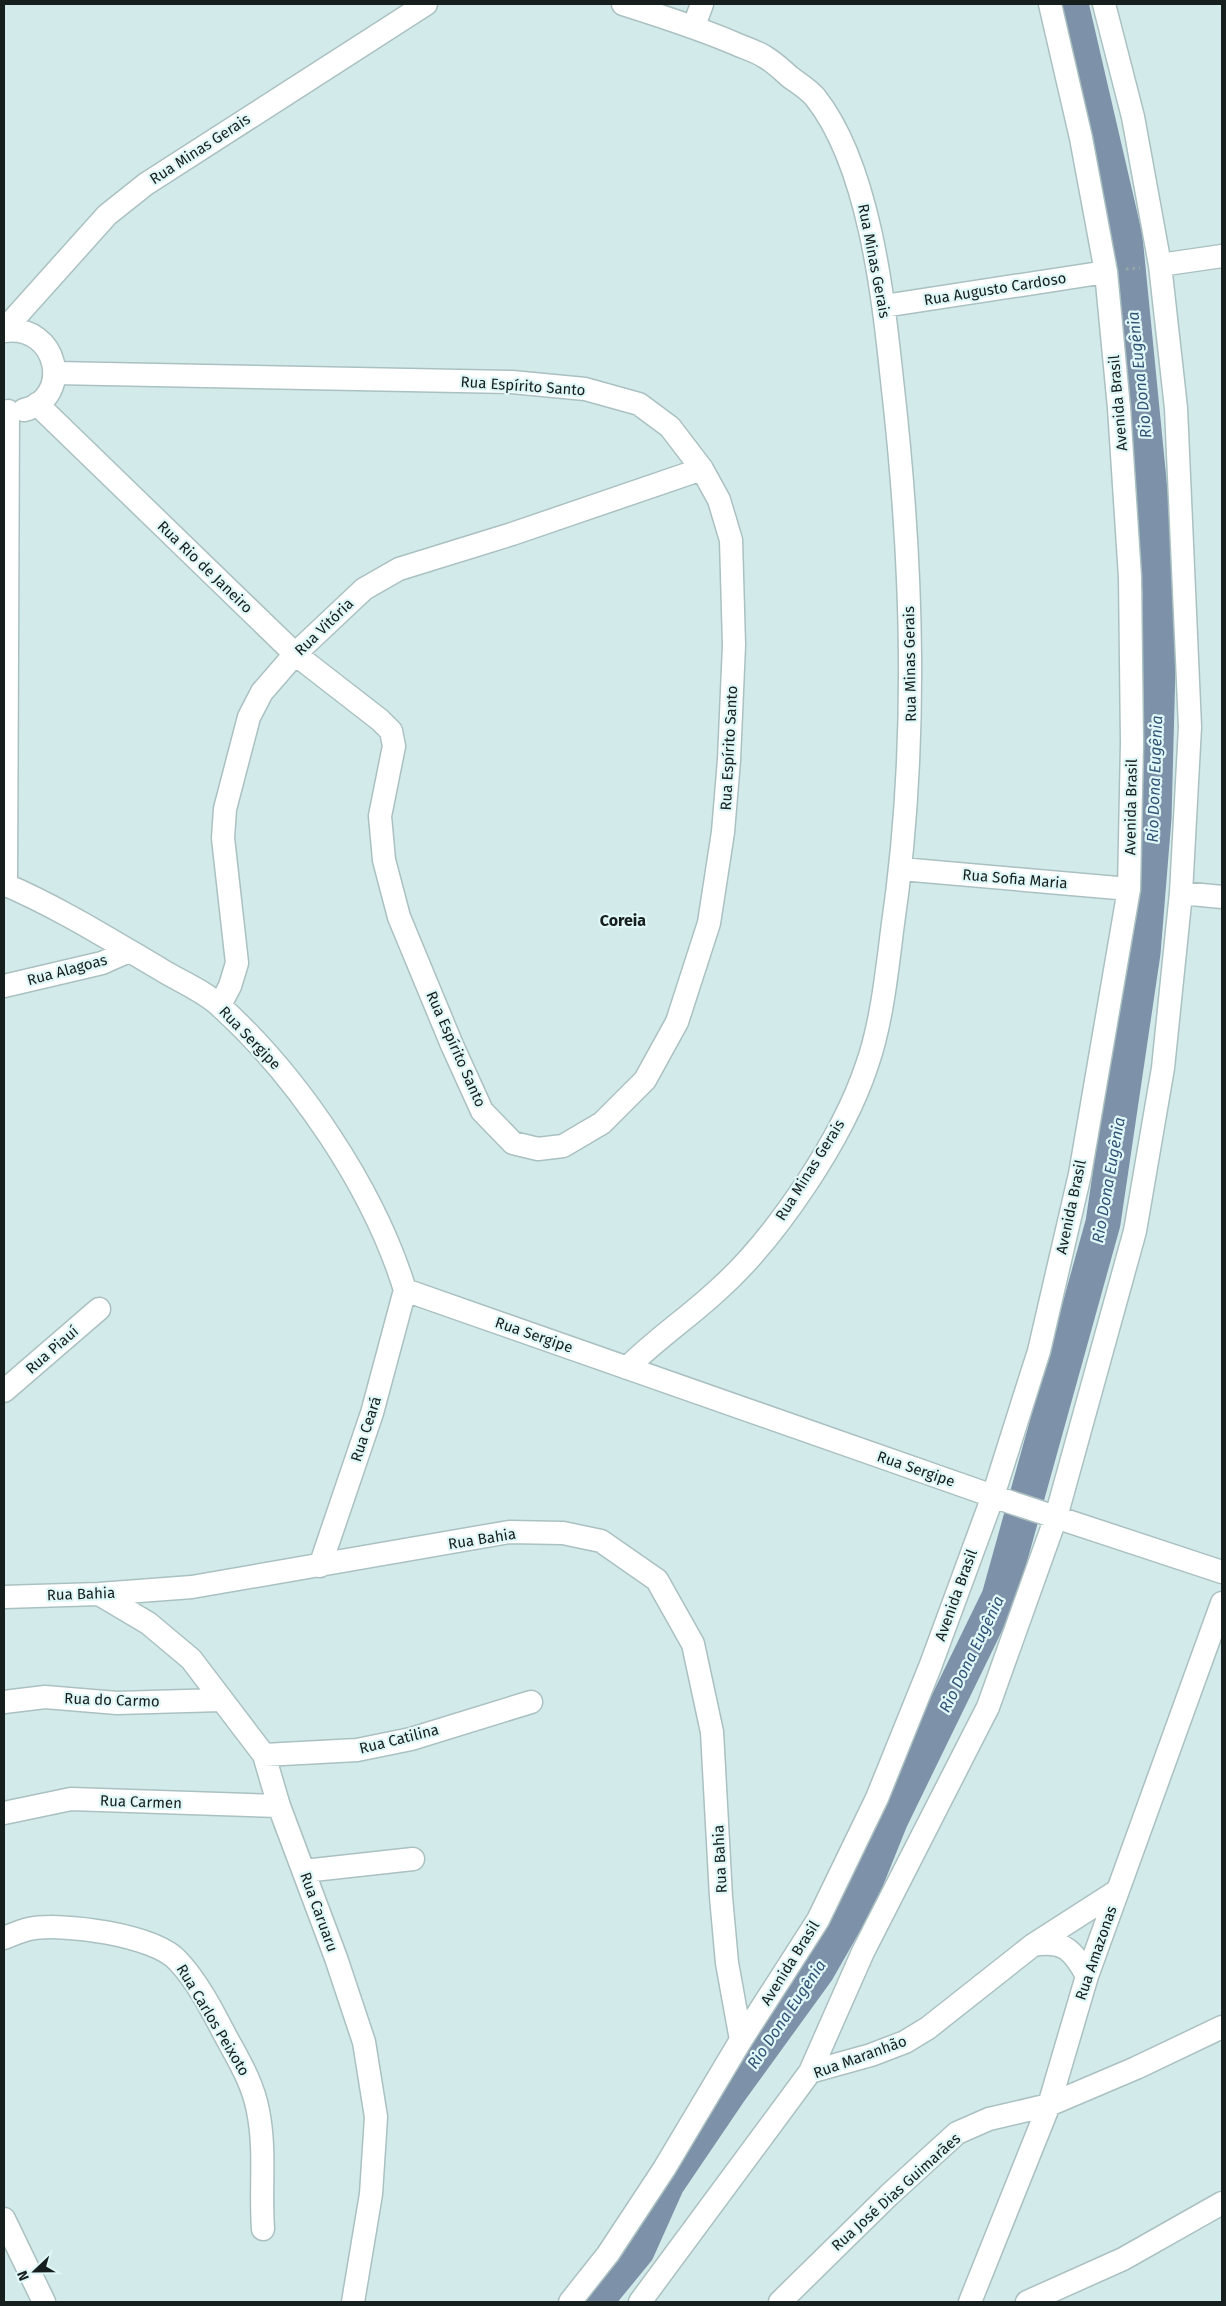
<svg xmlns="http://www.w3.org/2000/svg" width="1226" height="2306" font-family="'Fira Sans',sans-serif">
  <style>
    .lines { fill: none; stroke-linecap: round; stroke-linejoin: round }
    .river { stroke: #7d91a8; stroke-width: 35 }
    .minor-casing { stroke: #abc1c1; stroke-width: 25 }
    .path { stroke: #95a7a7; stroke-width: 3; stroke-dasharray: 2.5 4; stroke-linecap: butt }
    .minor { stroke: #fff; stroke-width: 22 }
    .labels { text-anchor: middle; stroke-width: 4.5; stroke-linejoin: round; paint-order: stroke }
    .street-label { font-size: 15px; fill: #161e1e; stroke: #e0f7f7 }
    .water-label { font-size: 16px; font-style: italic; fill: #315275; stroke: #e0f7f7 }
    .neighbourhood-label { font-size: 16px; font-weight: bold; fill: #161e1e; stroke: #e0f7f7 }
  </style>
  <rect width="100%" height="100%" fill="#d3eaea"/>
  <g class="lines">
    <path class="river" d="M 595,2302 L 637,2251 L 667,2184 L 730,2091 L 817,1971 L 860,1896 L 891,1819 L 999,1597 L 1103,1223 L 1143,953 L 1154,818 L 1160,592 L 1125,237 L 1071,4"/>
    <g class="minor-casing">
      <path id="minor" d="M 623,4 C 661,16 699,28 736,44 C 745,48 756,51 765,57 C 774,62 782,70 790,77 C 798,83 808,89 815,97 C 869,165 883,295 892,380 C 913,563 919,748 892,931 C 887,972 881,1026 867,1065 C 843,1138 776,1238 718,1290 C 689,1317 656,1339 627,1368
        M 694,26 L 702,4
        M 1160,265 L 1222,256
        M 884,306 L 1106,272
        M 4,330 L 107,215 L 146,184 L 426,4
        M 4,331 C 58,323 74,398 24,410
        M 37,404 L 295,654 L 380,720 L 391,731 L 394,746 L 380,816 L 384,860 L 399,917 L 452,1045 L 482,1111 L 513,1143 L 538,1149 L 563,1146 L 602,1123 L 645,1080 L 677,1022 L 709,923 L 723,832 L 729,760 L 734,645 L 731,540 L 719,500 L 702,469 L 670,427 L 639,404 L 585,389 L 512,382 L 55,373
        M 901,869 L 1129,889
        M 4,884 C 58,907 109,939 160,969 C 179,981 205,991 221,1007 C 299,1078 374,1189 405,1290
        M 6,884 L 8,411
        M 1181,893 L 1222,897
        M 4,986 L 102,963 L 129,951
        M 220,1005 L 230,986 L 237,963 L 223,838 L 225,809 L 249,717 L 262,692 L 295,654 L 364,589 L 399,569 L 512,534 L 702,469
        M 405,1290 L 1010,1502 L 1222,1572
        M 4,1391 L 99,1309
        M 320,1566 L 372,1413 L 405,1290
        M 99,1594 L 148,1623 L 191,1659 L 264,1755 L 279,1806 L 336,1958 L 364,2042 L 376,2117 L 371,2194 L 353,2302
        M 4,1597 L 99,1594 L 192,1587 L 509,1532 L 563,1533 L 601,1541 L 657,1580 L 693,1644 L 712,1732 L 721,1897 L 727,1963 L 741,2040
        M 4,1702 L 45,1697 L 117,1703 L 221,1700
        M 264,1755 L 357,1750 L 411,1739 L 531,1702
        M 4,1813 L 71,1799 L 279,1806
        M 304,1871 L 413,1859
        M 4,1938 C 12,1935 20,1931 29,1929 C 62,1922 155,1935 178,1961 C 197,1981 212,2010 225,2035 C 238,2059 253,2083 258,2111 C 266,2150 260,2190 263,2229
        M 1033,1945 C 1064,1940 1073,1950 1087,1976
        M 810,2072 L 863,1952 L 988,1707 L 1056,1517 L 1135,1231 L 1163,1068 L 1181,893 L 1190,727 L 1176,408 L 1160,265 L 1133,117 L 1104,4
        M 4,2219 L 44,2302
        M 570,2302 L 608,2254 L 664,2169 L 741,2040 L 818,1920 L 877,1798 L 930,1667 L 993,1496 L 1039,1351 L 1080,1174 L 1129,889 L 1132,743 L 1130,577 L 1119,408 L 1106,272 L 1081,138 L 1050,4
        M 640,2302 L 810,2072 L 871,2055 L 905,2042 L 928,2028 L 1033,1945 L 1117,1891
        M 780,2302 L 889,2195 L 957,2133 L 989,2119 L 1049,2105 L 1136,2068 L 1222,2027
        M 970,2302 L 1049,2105 L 1087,1976 L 1222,1603
        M 1027,2302 L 1123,2259 L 1222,2203"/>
    </g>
    <path class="path" d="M 1126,269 L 1140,268"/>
    <use href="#minor" class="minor"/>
  </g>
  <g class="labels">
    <g class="street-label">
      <text transform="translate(200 149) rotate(-33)" y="5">Rua Minas Gerais</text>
      <text transform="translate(874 261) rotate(79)" y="5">Rua Minas Gerais</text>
      <text transform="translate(995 289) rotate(-9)" y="5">Rua Augusto Cardoso</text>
      <text transform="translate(523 386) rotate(4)" y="5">Rua Espírito Santo</text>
      <text transform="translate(1118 403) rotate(-95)" y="5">Avenida Brasil</text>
      <text transform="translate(205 567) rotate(44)" y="5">Rua Rio de Janeiro</text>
      <text transform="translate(324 627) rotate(-44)" y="5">Rua Vitória</text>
      <text transform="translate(910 664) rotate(-91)" y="5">Rua Minas Gerais</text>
      <text transform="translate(729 748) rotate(-87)" y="5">Rua Espírito Santo</text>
      <text transform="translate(1131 807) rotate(-89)" y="5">Avenida Brasil</text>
      <text transform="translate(1015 879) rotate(5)" y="5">Rua Sofia Maria</text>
      <text transform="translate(67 970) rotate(-15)" y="5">Rua Alagoas</text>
      <text transform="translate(250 1038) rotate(46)" y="5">Rua Sergipe</text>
      <text transform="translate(456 1049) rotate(66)" y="5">Rua Espírito Santo</text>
      <text transform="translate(810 1170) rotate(-58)" y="5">Rua Minas Gerais</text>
      <text transform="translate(1071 1207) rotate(-78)" y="5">Avenida Brasil</text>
      <text transform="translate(534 1335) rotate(19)" y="5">Rua Sergipe</text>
      <text transform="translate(52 1350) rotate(-41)" y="5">Rua Piauí</text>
      <text transform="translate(366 1429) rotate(-72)" y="5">Rua Ceará</text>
      <text transform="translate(916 1469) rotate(19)" y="5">Rua Sergipe</text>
      <text transform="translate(482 1539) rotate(-9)" y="5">Rua Bahia</text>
      <text transform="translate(81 1594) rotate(-2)" y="5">Rua Bahia</text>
      <text transform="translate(956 1595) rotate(-70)" y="5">Avenida Brasil</text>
      <text transform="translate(112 1700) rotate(2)" y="5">Rua do Carmo</text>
      <text transform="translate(399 1739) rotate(-14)" y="5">Rua Catilina</text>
      <text transform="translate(141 1802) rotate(2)" y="5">Rua Carmen</text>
      <text transform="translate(720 1859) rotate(-93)" y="5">Rua Bahia</text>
      <text transform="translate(319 1912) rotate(70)" y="5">Rua Caruaru</text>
      <text transform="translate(1096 1953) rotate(-71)" y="5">Rua Amazonas</text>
      <text transform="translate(790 1963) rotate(-58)" y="5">Avenida Brasil</text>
      <text transform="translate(213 2020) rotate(59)" y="5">Rua Carlos Peixoto</text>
      <text transform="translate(860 2057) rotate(-20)" y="5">Rua Maranhão</text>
      <text transform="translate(896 2192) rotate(-42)" y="5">Rua José Dias Guimarães</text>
    </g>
    <g class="water-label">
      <text transform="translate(1139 375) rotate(-96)" y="6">Rio Dona Eugênia</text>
      <text transform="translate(1154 779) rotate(-88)" y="6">Rio Dona Eugênia</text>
      <text transform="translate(1108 1180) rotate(-80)" y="6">Rio Dona Eugênia</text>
      <text transform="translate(971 1654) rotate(-64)" y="6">Rio Dona Eugênia</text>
      <text transform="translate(786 2014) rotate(-56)" y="6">Rio Dona Eugênia</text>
    </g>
    <g class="neighbourhood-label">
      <text x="623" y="926">Coreia</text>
    </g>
  </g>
  <rect width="1226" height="2306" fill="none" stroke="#161e1e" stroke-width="10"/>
  <g transform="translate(35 2271) rotate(248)" stroke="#e0f7f7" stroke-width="4" paint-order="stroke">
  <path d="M0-4L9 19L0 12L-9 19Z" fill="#161e1e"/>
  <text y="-8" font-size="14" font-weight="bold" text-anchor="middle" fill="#161e1e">N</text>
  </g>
</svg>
